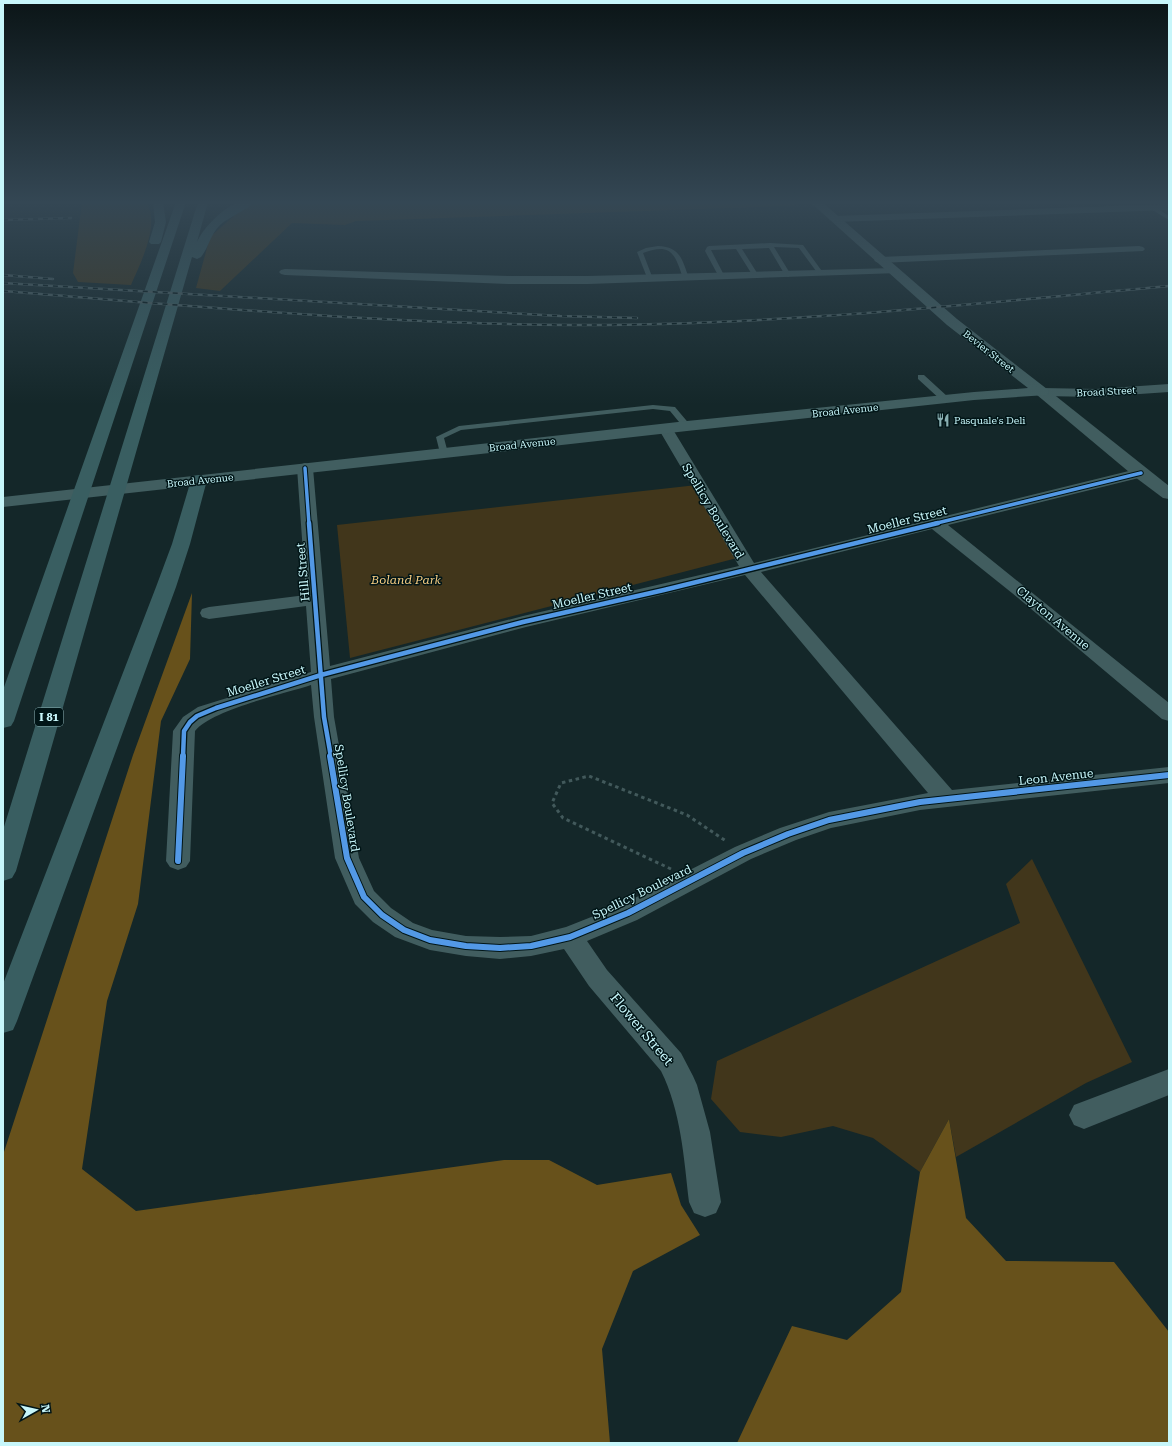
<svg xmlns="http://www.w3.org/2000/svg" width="1172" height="1446" font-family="'Roboto Serif',serif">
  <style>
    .green { fill: #41361b }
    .forest { fill: #67511b }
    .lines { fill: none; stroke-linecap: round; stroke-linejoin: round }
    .path { stroke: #42595b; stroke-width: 3; stroke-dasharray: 3.5 3.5; stroke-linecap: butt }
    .service { fill: #415d5f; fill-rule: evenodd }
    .minor { fill: #415d5f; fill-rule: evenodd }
    .tertiary { fill: #415d5f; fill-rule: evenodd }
    .secondary { fill: #415e60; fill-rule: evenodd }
    .motorway { fill: #395e61; fill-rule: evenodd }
    .rail-casing { stroke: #4b6062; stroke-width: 2.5 }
    .rail { stroke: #011517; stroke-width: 1.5; stroke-dasharray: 5; stroke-linecap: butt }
    .cycleway-far2-casing { stroke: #011517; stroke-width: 5.5 }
    .cycleway-far1-casing { stroke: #011517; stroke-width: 7 }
    .cycleway-casing { stroke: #011517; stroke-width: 8 }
    .cycleway-far2 { stroke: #5399e6; stroke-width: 3.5 }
    .cycleway-far1 { stroke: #5399e6; stroke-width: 4.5 }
    .cycleway { stroke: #5399e6; stroke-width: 6 }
    .labels { text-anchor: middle; stroke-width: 3; stroke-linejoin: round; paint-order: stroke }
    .far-street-label { font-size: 10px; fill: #c7f6fa; stroke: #011517 }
    .far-poi-label { font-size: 10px; fill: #c7f6fa; stroke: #011517; text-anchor: start }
    .shield { fill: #011517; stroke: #8cb2b6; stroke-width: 1 }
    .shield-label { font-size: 11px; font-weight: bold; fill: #c7f6fa }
    .street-label { font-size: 12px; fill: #c7f6fa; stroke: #011517 }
    .park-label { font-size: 12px; font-style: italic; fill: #f7ce83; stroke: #011517 }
    .near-street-label { font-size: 14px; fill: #c7f6fa; stroke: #011517 }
  </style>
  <rect width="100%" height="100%" fill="#142729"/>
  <path class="green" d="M 82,202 L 146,202 C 161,224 140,264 131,285 L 78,282 L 73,273 Z
    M 258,202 L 799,202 L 800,204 L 789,206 L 356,221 L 345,225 L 292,223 L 220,291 L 196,288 L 210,237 L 244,207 Z
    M 697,485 L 741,557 L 350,658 L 337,525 Z
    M 1032,859 L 1132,1062 L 1086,1083 L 956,1157 L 949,1119 L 920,1172 L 873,1138 L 833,1126 L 781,1137 L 740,1132 L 711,1099 L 717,1061 L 1020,923 L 1006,884 Z"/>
  <path class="forest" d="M 192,593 L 190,659 L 161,721 L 138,904 L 107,1001 L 82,1169 L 136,1211 L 504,1160 L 549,1160 L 597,1185 L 671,1173 L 681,1205 L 700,1235 L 633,1271 L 602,1349 L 610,1443 L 3,1443 L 3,1155 L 133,755 Z
    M 949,1119 L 966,1218 L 1006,1261 L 1114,1262 L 1169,1332 L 1169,1443 L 737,1443 L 792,1326 L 847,1340 L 901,1292 L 920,1172 Z"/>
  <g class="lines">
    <path class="path" d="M 671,869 L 563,818 L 552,803 L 561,783 L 589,776 L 687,815 L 726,841"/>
    <path class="service" d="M 1149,206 L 1153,206 L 1169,216 L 1169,220 L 1149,208 Z
      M 770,243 L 803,245 L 824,274 L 819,275 L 799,248 L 774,247 L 791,275 L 788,277 L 785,275 L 769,248 L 742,249 L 759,276 L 756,278 L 753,276 L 736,249 L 711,250 L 725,277 L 722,279 L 719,277 L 705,251 L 707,247 L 709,246 Z
      M 658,246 C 681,247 682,260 689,278 L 688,279 L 683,278 C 675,255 672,242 643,253 L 653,279 L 648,280 L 637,252 L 646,248 Z
      M 918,375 L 924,375 L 948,397 L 948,401 L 942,401 L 918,379 Z
      M 653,405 L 675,407 L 691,426 L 687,428 L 684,428 L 670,411 L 653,409 L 461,430 L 444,438 L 448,453 L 444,455 L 440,453 L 436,437 L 459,426 Z"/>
    <path class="minor" d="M 1169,204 L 1169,210 L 834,222 L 829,219 L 834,216 Z
      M 1139,246 L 1143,247 L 1145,249 L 1143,251 L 880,263 L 876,262 L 874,260 L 876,258 L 880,257 Z
      M 894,268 L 898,269 L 900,271 L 898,273 L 588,284 L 508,284 L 285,275 L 281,274 L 279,272 L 281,270 L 285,269 L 508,276 L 588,276 Z
      M 1169,384 L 1169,392 L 1096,397 L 1042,396 L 1037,395 L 1035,392 L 1037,389 L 1042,388 L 1096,389 Z
      M 665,424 L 670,425 L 672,428 L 754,563 L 1141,468 L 1147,470 L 1149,473 L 1147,476 L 948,525 L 1169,703 L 1169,721 L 1162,719 L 1012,593 L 932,529 L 761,572 L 952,790 L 1169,767 L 1169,783 L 920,810 L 831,828 L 796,840 L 751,859 L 637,920 L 587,941 L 607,970 L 681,1053 L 693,1076 L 697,1085 L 710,1132 L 721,1202 L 716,1213 L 705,1217 L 694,1213 L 689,1202 C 684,1158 681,1111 661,1071 L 589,986 L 564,949 L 531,956 L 500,959 L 466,956 L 430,950 L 395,937 L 373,922 L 355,904 L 335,858 L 314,717 L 311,685 C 284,694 211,710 195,731 L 190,861 L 186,867 L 178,870 L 170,867 L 166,861 L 173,731 L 183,717 L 198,707 L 311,672 L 306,606 L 209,619 L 202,617 L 200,613 L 202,609 L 209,607 L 306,595 L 297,468 L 299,465 L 305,463 L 311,465 L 313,468 L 330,666 L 523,616 L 739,566 L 658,428 L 660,425 ZM 745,575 L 928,793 L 829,812 L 780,828 L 735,847 L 619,906 L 566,927 L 531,936 L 500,937 L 466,936 L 432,930 L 413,923 L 391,908 L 374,891 L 359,858 L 334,717 L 331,679 L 526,627 Z
      M 1169,1069 L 1169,1095 L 1084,1129 L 1074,1125 L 1069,1115 L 1074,1105 Z"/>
    <path class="tertiary" d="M 1042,388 L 1047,389 L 1169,486 L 1169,499 L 1163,498 L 1135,477 L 1037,395 L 1035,392 L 1037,389 Z"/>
    <path class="secondary" d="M 810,202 L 822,202 L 957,319 L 1047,389 L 1049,392 L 1047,395 L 974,400 L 687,431 L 3,507 L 3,497 L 687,421 L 974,392 L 1028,388 L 947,325 Z"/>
    <path class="motorway" d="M 153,202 L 163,202 L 166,222 L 161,242 L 159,244 L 151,244 L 149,242 L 155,222 Z
      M 176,202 L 186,202 L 14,721 L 11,726 L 3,728 L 3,690 Z
      M 198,202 L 208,202 L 197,242 C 203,228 225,205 241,202 C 245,202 250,202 254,202 C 246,211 230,216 220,225 C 210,235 209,247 201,257 L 197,259 L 192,257 L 16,871 L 12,878 L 3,881 L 3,830 Z
      M 199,475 L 205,476 L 207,480 L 190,544 L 176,587 L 17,1021 L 13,1030 L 3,1033 L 3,984 L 156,587 L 172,544 L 191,480 L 193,476 Z"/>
    <g class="rail-casing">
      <path id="rail" d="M 3,220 L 71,218
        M 3,275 L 53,279
        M 3,283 L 560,316 L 637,318
        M 3,291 C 192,306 382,324 572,325 C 771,326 970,304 1169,286"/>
    </g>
    <use href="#rail" class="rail"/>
    <g class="cycleway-far2-casing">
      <path id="cycleway-far2" d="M 305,468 L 309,524
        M 933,524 L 1141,473"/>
    </g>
    <g class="cycleway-far1-casing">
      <path id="cycleway-far1" d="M 309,523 L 324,717 L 331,757
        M 183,757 L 184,731 L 190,722 L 197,716 L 216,708 L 321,675 L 523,622 L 664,590 L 938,523"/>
    </g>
    <g class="cycleway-casing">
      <path id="cycleway" d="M 330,756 L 347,858 L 364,897 L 382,915 L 404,930 L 430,940 L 466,946 L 500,948 L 531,946 L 570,937 L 628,913 L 743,853 L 788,834 L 829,820 L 920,802 L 1169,775
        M 178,861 L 183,756"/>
    </g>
    <use href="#cycleway-far2" class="cycleway-far2"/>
    <use href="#cycleway-far1" class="cycleway-far1"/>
    <use href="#cycleway" class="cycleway"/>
  </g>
  <linearGradient id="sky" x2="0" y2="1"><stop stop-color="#0b1517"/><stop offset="0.5" stop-color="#344754"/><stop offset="1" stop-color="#344754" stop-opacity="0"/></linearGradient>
  <rect width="1172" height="405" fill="url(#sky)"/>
  <defs>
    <g id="restaurant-bare" transform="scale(1.08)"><path d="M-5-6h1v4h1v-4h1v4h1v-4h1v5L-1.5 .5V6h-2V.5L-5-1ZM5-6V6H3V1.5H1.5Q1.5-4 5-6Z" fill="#88aeb1" stroke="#011517" stroke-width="2.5" paint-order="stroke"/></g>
  </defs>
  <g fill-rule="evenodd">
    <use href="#restaurant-bare" x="943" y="420"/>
  </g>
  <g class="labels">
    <g class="far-street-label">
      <text transform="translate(989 351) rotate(38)" y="4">Bevier Street</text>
      <text transform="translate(1106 391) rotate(-3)" y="4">Broad Street</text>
      <text transform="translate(845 410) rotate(-6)" y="4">Broad Avenue</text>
      <text transform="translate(522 444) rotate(-6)" y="4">Broad Avenue</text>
      <text transform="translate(200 480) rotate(-6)" y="4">Broad Avenue</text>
    </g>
    <g class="far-poi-label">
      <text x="954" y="424">Pasquale's Deli</text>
    </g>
    <rect class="shield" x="35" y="708" width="28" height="18" rx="3"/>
    <g class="shield-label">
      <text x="49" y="721">I 81</text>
    </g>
    <g class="street-label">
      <text transform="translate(713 511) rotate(59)" y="4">Spellicy Boulevard</text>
      <text transform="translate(907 520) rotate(-14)" y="4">Moeller Street</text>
      <text transform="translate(303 572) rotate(-95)" y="4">Hill Street</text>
      <text transform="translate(592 596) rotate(-13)" y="4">Moeller Street</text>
      <text transform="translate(1053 618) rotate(40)" y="4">Clayton Avenue</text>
      <text transform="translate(266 681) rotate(-17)" y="4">Moeller Street</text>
      <text transform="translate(1056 777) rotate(-6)" y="4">Leon Avenue</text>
      <text transform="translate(347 798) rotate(81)" y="4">Spellicy Boulevard</text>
      <text transform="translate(642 892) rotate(-26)" y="4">Spellicy Boulevard</text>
    </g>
    <g class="park-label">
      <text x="406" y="584">Boland Park</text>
    </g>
    <g class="near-street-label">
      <text transform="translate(642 1029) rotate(50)" y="5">Flower Street</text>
    </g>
  </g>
  <rect width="1172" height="1446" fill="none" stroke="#c7f6fa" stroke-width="8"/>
  <g transform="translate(36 1410) rotate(82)" stroke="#011517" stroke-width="3" paint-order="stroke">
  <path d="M0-3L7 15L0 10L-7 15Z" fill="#c7f6fa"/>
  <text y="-6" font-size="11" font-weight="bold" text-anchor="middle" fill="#c7f6fa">N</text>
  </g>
</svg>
